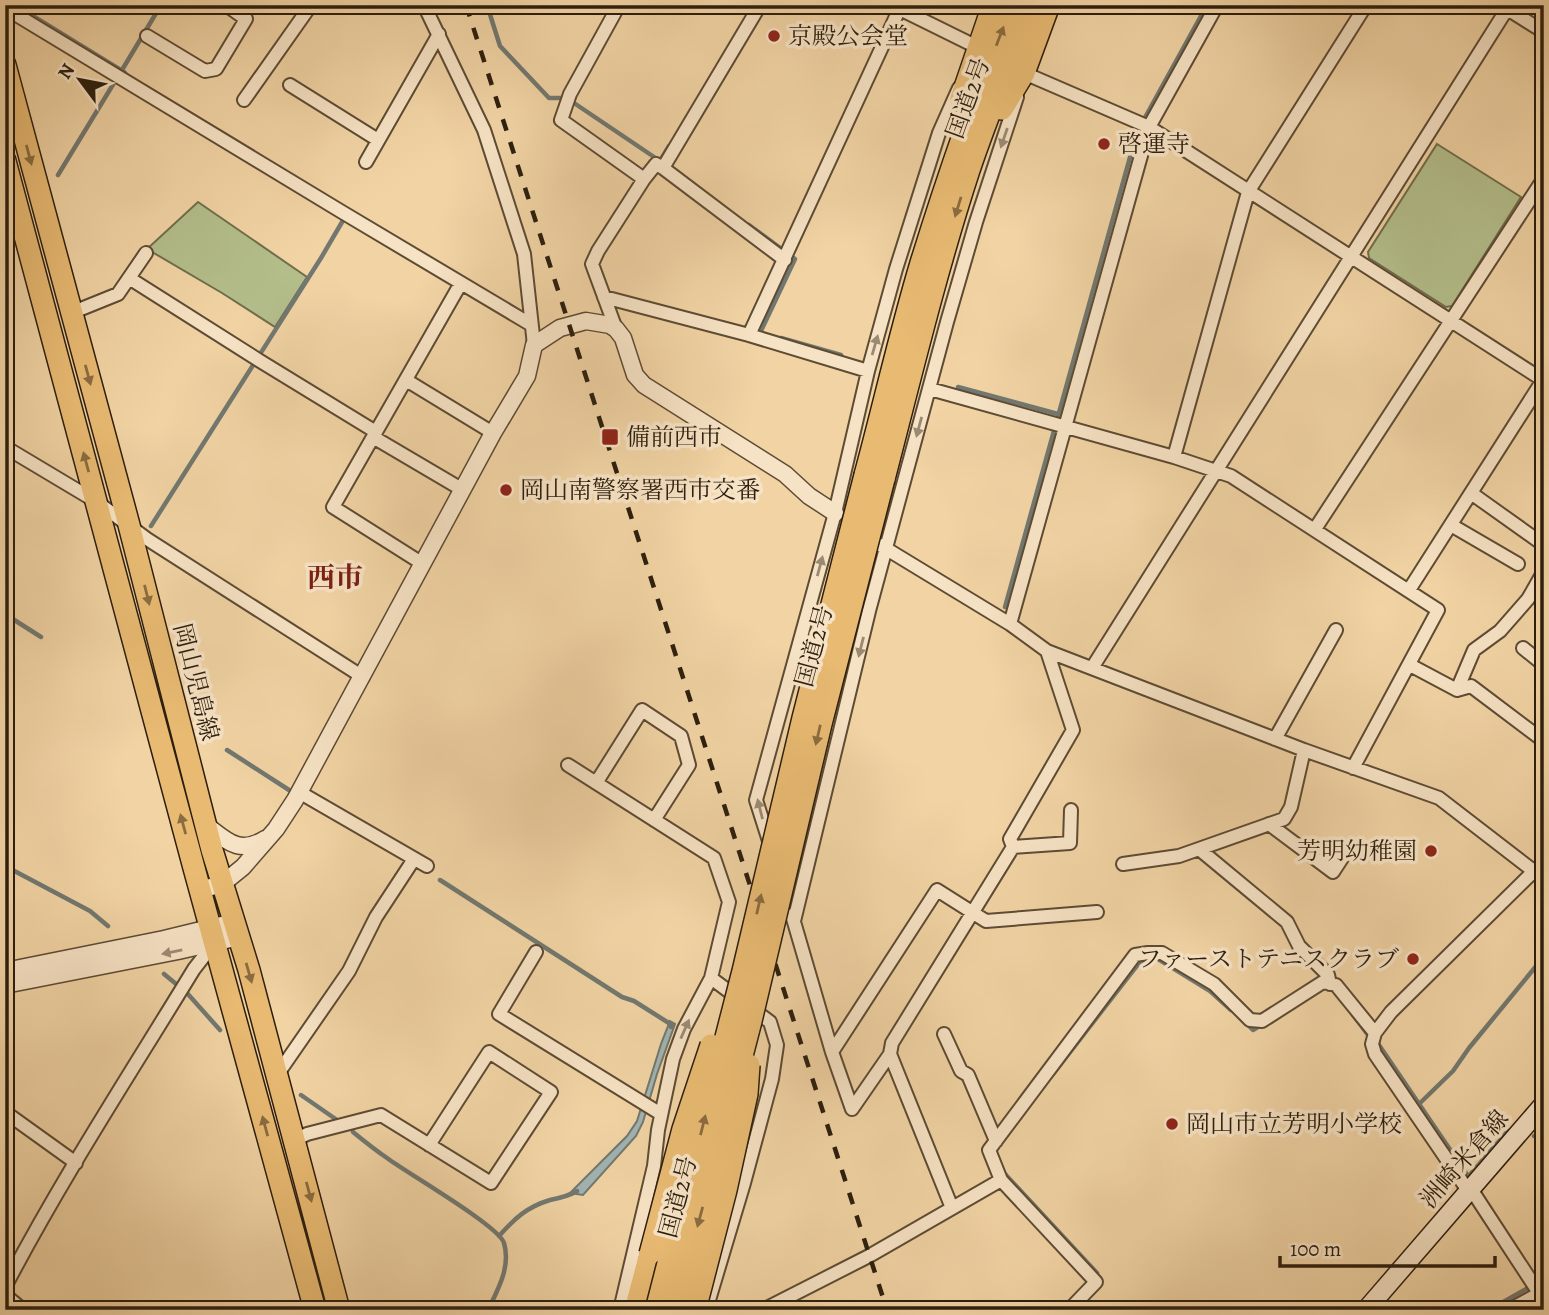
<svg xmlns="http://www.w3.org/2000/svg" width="1549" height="1315" font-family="Alegreya,'Noto Serif JP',serif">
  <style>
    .green { fill: #b3be8b; stroke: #706e4c; stroke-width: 2 }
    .water { fill: #a1b4b2; stroke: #727870; stroke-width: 2 }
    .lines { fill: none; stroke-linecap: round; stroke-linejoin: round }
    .stream { stroke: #727870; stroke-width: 4.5 }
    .minor-casing { stroke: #5d4b34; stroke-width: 16 }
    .tertiary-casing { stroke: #5d4b34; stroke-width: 19 }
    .secondary-casing { stroke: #2c1e0e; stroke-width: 21 }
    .primary-casing { stroke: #2c1e0e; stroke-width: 24 }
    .trunk-casing { stroke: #2c1e0e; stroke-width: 24 }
    .minor { stroke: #f6e2c4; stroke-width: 12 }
    .tertiary { stroke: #f6e2c4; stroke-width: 16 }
    .secondary { stroke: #f6e2c4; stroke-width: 18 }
    .primary { stroke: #e8ba72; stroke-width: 21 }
    .trunk { stroke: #e8ba72; stroke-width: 21 }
    .rail { stroke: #2c1e0e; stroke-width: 4.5; stroke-dasharray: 12 12; stroke-linecap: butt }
    .trunk-bridge-casing { stroke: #2c1e0e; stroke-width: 24; stroke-linecap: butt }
    .trunk-bridge { stroke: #e8ba72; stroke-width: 21 }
    .oneway { fill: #8a6c40 }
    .oneway2 { fill: #9b8a72 }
    .poi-dot { fill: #8f2418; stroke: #f6e2c4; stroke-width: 2.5 }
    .labels { text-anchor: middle; stroke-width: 7; stroke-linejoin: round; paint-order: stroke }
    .poi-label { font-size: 24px; fill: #2c1e0e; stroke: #f6e2c4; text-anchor: start }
    .street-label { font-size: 24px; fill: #2c1e0e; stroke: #f6e2c4 }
    .quarter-label { font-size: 28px; font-weight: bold; fill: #7a1f14; stroke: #f6e2c4 }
  </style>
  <rect width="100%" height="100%" fill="#f1d3a4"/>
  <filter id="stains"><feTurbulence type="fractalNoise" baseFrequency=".00286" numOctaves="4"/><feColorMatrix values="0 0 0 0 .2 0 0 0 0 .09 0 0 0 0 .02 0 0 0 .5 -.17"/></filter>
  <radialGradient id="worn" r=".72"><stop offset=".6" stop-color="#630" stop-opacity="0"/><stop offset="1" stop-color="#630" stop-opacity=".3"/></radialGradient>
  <path class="green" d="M 1437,144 L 1521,197 L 1452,306 L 1446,307 L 1369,258 L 1368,252 Z
    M 198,202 L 307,277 L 275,327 L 222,293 L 147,249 Z"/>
  <path class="water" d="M 670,1021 L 675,1024 L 657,1074 L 643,1122 L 636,1136 L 583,1195 L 570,1193 L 627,1136 L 637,1121 L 661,1044 Z"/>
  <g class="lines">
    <path class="stream" d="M 15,5 L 124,72 L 129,78
      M 487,5 L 500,46 L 549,98 L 563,98 L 574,103 L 660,161 L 669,146
      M 122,70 L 161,5
      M 58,175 L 117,78
      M 749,225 L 795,259 L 760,333 L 762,333
      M 5,261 L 7,258
      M 781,338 L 841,355
      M 958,387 L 1058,414
      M 151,526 L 321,258 L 345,217
      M 1005,607 L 1137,132 L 1207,5
      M 5,614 L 41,637
      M 227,750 L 289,790
      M 5,866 L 90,911 L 108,926
      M 440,880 L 622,997 L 634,1001 L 672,1025 L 671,1027
      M 164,974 L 187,993 L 220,1030
      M 1353,1015 L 1368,1035 L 1377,1042 L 1470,1179
      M 1246,1023 L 1253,1030 L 1261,1025
      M 1053,1074 L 1139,963 L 1158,959 L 1210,991 L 1231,1010
      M 301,1095 L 337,1120
      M 1419,1104 L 1453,1071 L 1469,1048 L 1537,965 L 1544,964
      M 353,1132 C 364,1141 375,1150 387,1158 C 407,1173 499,1226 504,1243 C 511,1267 498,1289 488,1310
      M 1534,1136 L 1538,1137 L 1544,1130
      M 1005,1174 L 1097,1273
      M 1468,1177 L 1508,1131 L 1510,1131
      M 499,1236 C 515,1218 527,1207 550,1200 C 560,1198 569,1196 577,1191
      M 1489,1310 L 1544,1279"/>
    <g class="minor-casing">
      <path id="minor" d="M 424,5 L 484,130 L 524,254 L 534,345
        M 619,5 L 570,94 L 561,120 L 644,179
        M 892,5 L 977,47 L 975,53
        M 1501,5 L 1544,32
        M 5,8 L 342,212 L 530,324
        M 147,36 L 205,71 L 216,69 L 246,19 L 226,5
        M 1023,76 L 1024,73 L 1149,127 L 1543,380 L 1409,590
        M 290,85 L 378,140
        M 244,100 L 311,5
        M 366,162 L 439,34
        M 663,168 L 785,260
        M 129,278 L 260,361 L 376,432
        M 604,297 L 749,335 L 868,371
        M 71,313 L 118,294 L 146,253
        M 616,329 L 592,264 L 598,251 L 644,179 L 656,164 L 663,168 L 760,5
        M 749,335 L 899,10
        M 406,380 L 493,433
        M 930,389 L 1174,457 L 1231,476 L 1438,610 L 1353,768
        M 373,437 L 463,490
        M 5,447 L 97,502 L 147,539 L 363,677
        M 1174,457 L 1248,192 L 1366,5
        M 1471,493 L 1544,545
        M 1451,525 L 1518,564
        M 1315,529 L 1544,178
        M 880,545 L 1010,624 L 1047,651 L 1304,750 L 1439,798 L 1544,879
        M 423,564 L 333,507 L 461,283
        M 1010,624 L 1149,127 L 1217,5
        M 1523,648 L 1544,665
        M 1410,665 L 1457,690 L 1471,686 L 1544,741
        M 1092,668 C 1230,448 1370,229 1507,9
        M 1457,690 L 1474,650 L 1500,631 L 1528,599 L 1544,571
        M 1275,739 L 1336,630
        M 568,765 L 714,858 L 729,902 L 711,978
        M 596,783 L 642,710 L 681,736 L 689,765 L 654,820
        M 299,792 L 427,866
        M 1269,824 L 1333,872 L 1346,852
        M 770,844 L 756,800 L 835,513 L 868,371 L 896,269 L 939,133 L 959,88
        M 1013,847 L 1010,839 L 1073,730 L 1047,651
        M 1199,849 L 1287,922 L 1299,946 L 1328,975 L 1330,984
        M 1123,864 L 1179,856 L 1284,819 L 1291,807 L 1304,750
        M 792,915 L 832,1052 L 852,1109
        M 794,921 L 869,611 L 947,322 L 976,222 L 1017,97
        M 536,952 L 499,1014 L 661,1114
        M 1375,1033 L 1372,1044 L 1375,1054 L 1469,1192
        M 944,1034 L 961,1071 L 968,1075 L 996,1141
        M 832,1052 L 937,890 L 986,921 L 1097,912
        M 890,1054 L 892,1043 L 1013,847 L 1070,843 L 1071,810
        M 277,1075 L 349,971 L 376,917 L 414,859
        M 852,1109 L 890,1054 L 952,1208
        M 5,1112 L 76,1163
        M 295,1140 L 307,1134 L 381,1115 L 491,1183 L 551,1092 L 489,1052 L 429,1145
        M 1471,1189 L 1539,1293
        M 5,1287 C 62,1178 130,1074 194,969 L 215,942
        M 5,1295 L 23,1310
        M 620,1310 L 654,1166 L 658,1130 L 673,1059 L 684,1029 L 711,978 L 770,1022 L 777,1045 L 772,1079 L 744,1183 L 706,1310
        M 763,1310 L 869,1256 L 1001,1180
        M 1069,1310 L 1096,1282 L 1001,1180 L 989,1150 L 1135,955 L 1148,953 L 1162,953 L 1214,984 L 1250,1020 L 1262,1021 L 1323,982 L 1336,985 L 1375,1033 L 1391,1012 L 1534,871 L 1544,863
        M 1509,1310 L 1544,1291"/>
    </g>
    <g class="tertiary-casing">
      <path id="tertiary" d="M 206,825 C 227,841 239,855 265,839
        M 200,890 L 222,884 L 243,867 L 276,829 L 295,800 L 493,433 L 527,376 L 534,345 L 560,328 L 586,321 L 610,325 L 616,329 L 623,338 L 635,375 L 644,385 L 785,474 L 809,496 L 835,513
        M 5,971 L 164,939 L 234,922
        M 5,985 L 178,951 L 239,937"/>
    </g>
    <g class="secondary-casing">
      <path id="secondary" d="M 1366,1310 L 1544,1104"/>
    </g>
    <g class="primary-casing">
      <path id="primary" d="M 5,65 L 129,525 L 212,850 L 249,970 L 339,1310
        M 5,161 L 194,868 L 315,1310"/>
    </g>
    <g class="trunk-casing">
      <path id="trunk" d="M 961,99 L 993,5
        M 1002,109 L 1024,73 L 1049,5
        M 865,475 C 884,405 900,333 921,263 C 948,176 978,90 1012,5
        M 884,479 C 911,375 936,271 969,170 C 988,114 1010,60 1032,5
        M 635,1310 L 650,1254"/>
    </g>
    <use href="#minor" class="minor"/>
    <use href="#tertiary" class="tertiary"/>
    <use href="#secondary" class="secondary"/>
    <use href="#primary" class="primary"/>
    <use href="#trunk" class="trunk"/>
    <path class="rail" d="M 466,5 L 887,1310"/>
    <g class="trunk-bridge-casing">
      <path id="trunk-bridge" d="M 650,1254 L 683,1129 L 711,1045
        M 656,1310 L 743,971 L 803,718 L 865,475
        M 676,1310 L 751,1021 L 821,724 L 884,479
        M 695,1310 L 726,1190 L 747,1094 L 749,1065"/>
    </g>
    <use href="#trunk-bridge" class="trunk-bridge"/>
  </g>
  <defs><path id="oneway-solid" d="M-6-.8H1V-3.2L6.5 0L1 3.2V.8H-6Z" transform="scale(1.75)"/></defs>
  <g class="oneway">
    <use href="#oneway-solid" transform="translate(1000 36) rotate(-69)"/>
    <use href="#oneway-solid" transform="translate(29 155) rotate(75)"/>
    <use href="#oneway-solid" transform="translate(958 207) rotate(107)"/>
    <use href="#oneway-solid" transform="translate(88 375) rotate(75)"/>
    <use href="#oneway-solid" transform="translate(86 462) rotate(-105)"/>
    <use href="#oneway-solid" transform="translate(147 595) rotate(76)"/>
    <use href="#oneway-solid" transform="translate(818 735) rotate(103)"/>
    <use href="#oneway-solid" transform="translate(183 824) rotate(-105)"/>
    <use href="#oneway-solid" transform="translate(759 904) rotate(-77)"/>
    <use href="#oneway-solid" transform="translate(249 973) rotate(74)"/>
    <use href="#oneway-solid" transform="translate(703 1125) rotate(-76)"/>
    <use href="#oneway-solid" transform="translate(265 1126) rotate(-105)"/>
    <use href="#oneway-solid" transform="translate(309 1192) rotate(75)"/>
    <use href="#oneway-solid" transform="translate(700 1217) rotate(105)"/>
  </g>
  <g class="oneway2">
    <use href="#oneway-solid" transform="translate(1004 138) rotate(109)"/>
    <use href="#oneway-solid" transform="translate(875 345) rotate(-74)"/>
    <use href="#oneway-solid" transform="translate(919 427) rotate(105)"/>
    <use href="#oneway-solid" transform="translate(820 566) rotate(-75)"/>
    <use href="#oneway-solid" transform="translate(861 647) rotate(104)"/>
    <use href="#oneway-solid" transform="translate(760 809) rotate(-104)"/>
    <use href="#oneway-solid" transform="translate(172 952) rotate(168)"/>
    <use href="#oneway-solid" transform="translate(685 1029) rotate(-66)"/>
  </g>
  <g class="poi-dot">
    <circle cx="774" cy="36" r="7"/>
    <circle cx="1104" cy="144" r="7"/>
    <rect x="601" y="428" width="18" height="18" rx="3.5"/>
    <circle cx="506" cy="490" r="7"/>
    <circle cx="1431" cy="851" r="7"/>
    <circle cx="1413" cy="959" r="7"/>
    <circle cx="1172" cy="1124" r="7"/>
  </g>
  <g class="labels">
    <g class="poi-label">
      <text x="788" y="44">京殿公会堂</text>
      <text x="1118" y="152">啓運寺</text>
      <text x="626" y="445">備前西市</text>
      <text x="520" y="498">岡山南警察署西市交番</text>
      <text x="1417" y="859" text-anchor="end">芳明幼稚園</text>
      <text x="1399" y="967" text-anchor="end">ファーストテニスクラブ</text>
      <text x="1186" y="1132">岡山市立芳明小学校</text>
    </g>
    <g class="street-label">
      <text transform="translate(968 98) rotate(-70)" y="8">国道2号</text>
      <text transform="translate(814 646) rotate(-75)" y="8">国道2号</text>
      <text transform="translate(196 682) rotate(76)" y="8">岡山児島線</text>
      <text transform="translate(1464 1159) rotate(-49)" y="8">洲崎米倉線</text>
      <text transform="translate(678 1197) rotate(-75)" y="8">国道2号</text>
    </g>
    <g class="quarter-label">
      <text x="335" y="587">西市</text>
    </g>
  </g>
  <rect width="1549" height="1315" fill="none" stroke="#f1d3a4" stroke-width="28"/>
  <rect x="7" y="7" width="1535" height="1301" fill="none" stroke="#2c1e0e" stroke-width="3.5"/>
  <rect x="14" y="14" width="1521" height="1287" fill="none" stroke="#2c1e0e" stroke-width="2"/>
  <g transform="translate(80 80) rotate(302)" stroke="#f6e2c4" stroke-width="5" paint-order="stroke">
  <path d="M0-5L12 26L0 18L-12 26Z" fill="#2c1e0e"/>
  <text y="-10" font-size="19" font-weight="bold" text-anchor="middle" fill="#2c1e0e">N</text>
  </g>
  <path d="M1280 1256v10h215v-10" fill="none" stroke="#2c1e0e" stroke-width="3.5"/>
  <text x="1290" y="1256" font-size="21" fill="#2c1e0e" stroke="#f6e2c4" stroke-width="5" paint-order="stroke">100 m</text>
  <rect width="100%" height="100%" filter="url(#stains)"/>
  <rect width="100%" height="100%" fill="url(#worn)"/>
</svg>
